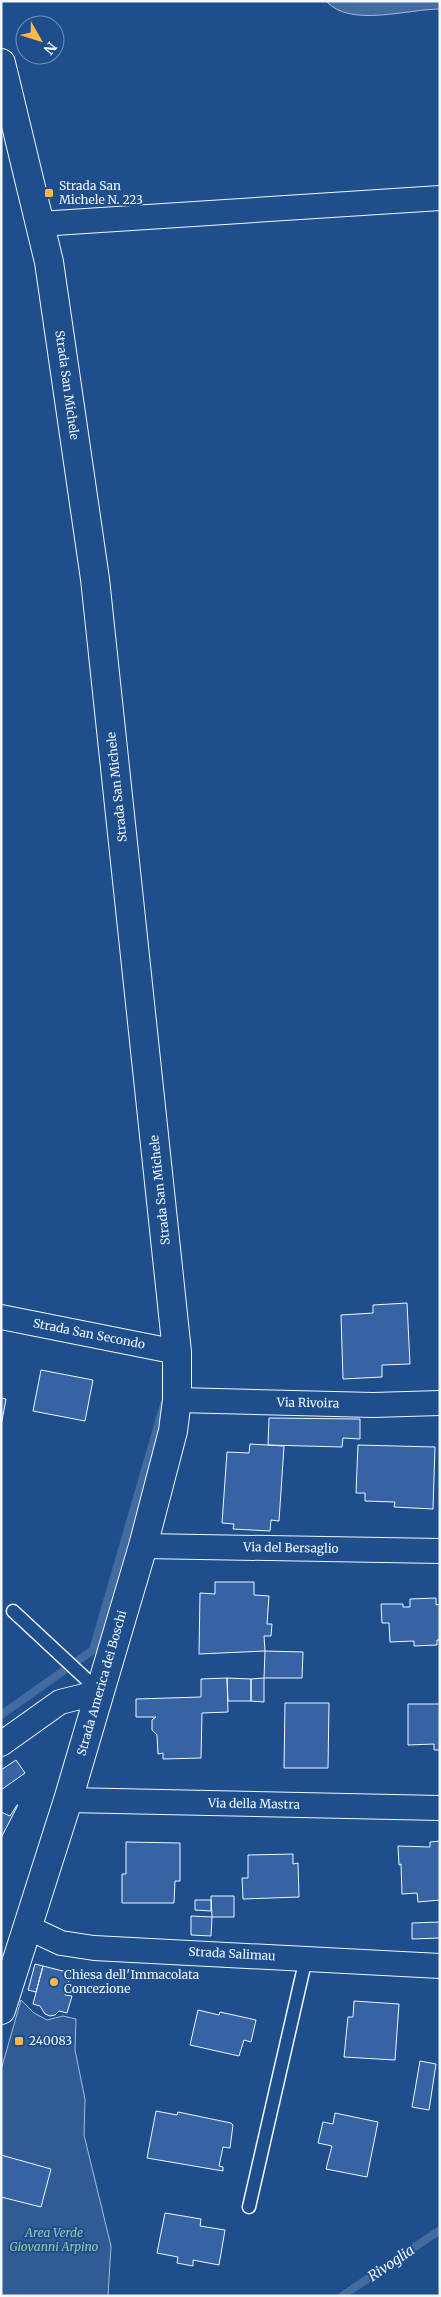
<svg xmlns="http://www.w3.org/2000/svg" width="441" height="2297" font-family="Merriweather,serif">
  <style>
    .built { fill: #305b95; stroke: #a8bbd7 }
    .water { fill: #446ba0; stroke: #a8bbd7 }
    .lines { fill: none; stroke-linecap: round; stroke-linejoin: round }
    .stream { stroke: #446ba0; stroke-width: 8 }
    .building { fill: #3563a3; stroke: #f2f6ff }
    .lane-casing { stroke: #f2f6ff; stroke-width: 15 }
    .street-casing { stroke: #f2f6ff; stroke-width: 26 }
    .secondary-casing { stroke: #f2f6ff; stroke-width: 30 }
    .lane { stroke: #1f4e8c; stroke-width: 12 }
    .street { stroke: #1f4e8c; stroke-width: 24 }
    .secondary { stroke: #1f4e8c; stroke-width: 28 }
    .poi-dot { fill: #ffb74d; stroke: #1f4e8c; stroke-width: 2 }
    .labels { text-anchor: middle; stroke-width: 4; stroke-linejoin: round; paint-order: stroke }
    .poi-label { font-size: 12px; fill: #f2f6ff; stroke: #1f4e8c; text-anchor: start }
    .street-label { font-size: 12px; fill: #f2f6ff; stroke: #1f4e8c }
    .park-label { font-size: 12px; font-style: italic; fill: #97c8a6; stroke: #1f4e8c }
    .water-label { font-size: 14px; font-style: italic; fill: #f2f6ff; stroke: #1f4e8c }
  </style>
  <rect width="100%" height="100%" fill="#1f4e8c"/>
  <path class="built" d="M 21,2000 L 34,2013 L 47,2020 L 63,2016 L 76,2019 L 75,2050 L 85,2099 L 84,2135 L 111,2246 L 108,2296 L 1,2296 L 1,2070 Z"/>
  <path class="water" d="M 326,1 L 440,1 L 440,9 C 407,9 350,28 326,1 Z"/>
  <g class="lines">
    <path class="stream" d="M 1,1715 L 93,1650 L 164,1404
      M 342,2296 L 440,2230"/>
  </g>
  <path class="building" d="M 407,1303 L 410,1364 L 382,1365 L 382,1377 L 343,1379 L 341,1315 L 373,1313 L 373,1305 Z
    M 41,1370 L 93,1380 L 85,1421 L 33,1411 Z
    M 1,1398 L 6,1399 L 1,1426 Z
    M 269,1418 L 360,1419 L 360,1439 L 343,1438 L 342,1447 L 268,1445 Z
    M 250,1444 L 284,1446 L 279,1521 L 271,1520 L 270,1531 L 233,1529 L 234,1524 L 222,1523 L 227,1452 L 249,1453 Z
    M 358,1445 L 435,1447 L 433,1509 L 394,1507 L 395,1502 L 365,1501 L 365,1493 L 356,1493 Z
    M 215,1582 L 254,1582 L 254,1595 L 269,1596 L 267,1624 L 272,1624 L 271,1636 L 264,1636 L 265,1651 L 199,1654 L 200,1593 L 215,1594 Z
    M 436,1598 L 436,1605 L 440,1604 L 440,1640 L 437,1640 L 437,1645 L 414,1646 L 414,1641 L 390,1642 L 389,1623 L 382,1623 L 381,1604 L 403,1604 L 403,1607 L 410,1607 L 410,1599 Z
    M 265,1651 L 303,1652 L 302,1678 L 264,1678 Z
    M 227,1678 L 228,1712 L 202,1713 L 201,1758 L 163,1759 L 163,1753 L 158,1754 L 157,1735 L 152,1730 L 152,1720 L 156,1717 L 136,1717 L 136,1699 L 201,1697 L 201,1679 Z
    M 227,1678 L 251,1679 L 251,1701 L 228,1701 Z
    M 264,1678 L 264,1702 L 251,1701 L 251,1679 Z
    M 285,1703 L 329,1703 L 328,1768 L 284,1768 Z
    M 408,1704 L 440,1704 L 440,1750 L 434,1750 L 434,1744 L 408,1745 Z
    M 16,1760 L 25,1773 L 1,1790 L 1,1770 Z
    M 17,1805 L 18,1805 L 1,1838 L 1,1812 L 10,1816 Z
    M 440,1841 L 440,1900 L 418,1902 L 417,1893 L 402,1894 L 401,1864 L 399,1865 L 398,1846 L 430,1847 L 430,1842 Z
    M 126,1842 L 180,1843 L 180,1881 L 175,1881 L 174,1903 L 122,1903 L 122,1874 L 126,1874 Z
    M 293,1854 L 293,1864 L 298,1863 L 299,1897 L 243,1899 L 242,1878 L 248,1878 L 248,1855 Z
    M 211,1896 L 234,1896 L 234,1917 L 212,1917 Z
    M 195,1900 L 211,1900 L 211,1911 L 195,1910 Z
    M 191,1916 L 212,1917 L 211,1936 L 191,1935 Z
    M 440,1922 L 440,1938 L 412,1939 L 412,1923 Z
    M 35,1964 L 43,1966 L 36,1992 L 28,1990 Z
    M 43,1966 L 71,1973 L 65,1995 L 72,1996 L 67,2013 L 59,2011 L 55,2015 L 50,2016 L 45,2014 L 40,2006 L 33,2004 Z
    M 354,2001 L 399,2004 L 395,2060 L 344,2057 L 348,2017 L 353,2017 Z
    M 198,2010 L 219,2015 L 220,2012 L 256,2020 L 251,2042 L 244,2040 L 239,2056 L 190,2045 Z
    M 420,2061 L 436,2064 L 429,2110 L 412,2107 Z
    M 156,2111 L 177,2115 L 178,2112 L 231,2123 L 233,2125 L 230,2148 L 223,2147 L 219,2166 L 223,2167 L 223,2171 L 147,2158 Z
    M 335,2113 L 378,2122 L 367,2177 L 326,2169 L 332,2146 L 318,2143 L 323,2122 L 333,2124 Z
    M 1,2155 L 51,2169 L 41,2207 L 1,2197 Z
    M 165,2213 L 201,2219 L 200,2226 L 225,2230 L 219,2265 L 193,2260 L 193,2266 L 177,2263 L 178,2257 L 157,2253 Z"/>
  <g class="lines">
    <g class="lane-casing">
      <path id="lane" d="M 13,1611 L 100,1692
        M 249,2207 L 306,1958"/>
    </g>
    <g class="street-casing">
      <path id="street" d="M 39,224 L 440,198
        M 1,1317 L 177,1352
        M 177,1400 L 373,1405 L 440,1403
        M 143,1546 L 440,1551
        M 1,1744 L 60,1702 L 100,1692
        M 68,1800 L 440,1808
        M 27,1927 L 61,1943 L 94,1948 L 440,1966"/>
    </g>
    <g class="secondary-casing">
      <path id="secondary" d="M 1,63 L 49,262 L 95,579 L 177,1352 L 177,1400 L 173,1431 L 143,1546 L 68,1800 L 1,2010"/>
    </g>
    <use href="#lane" class="lane"/>
    <use href="#street" class="street"/>
    <use href="#secondary" class="secondary"/>
  </g>
  <g class="poi-dot">
    <rect x="44" y="188" width="10" height="10" rx="2.5"/>
    <circle cx="54" cy="1982" r="5"/>
    <rect x="14" y="2036" width="10" height="10" rx="2.5"/>
  </g>
  <g class="labels">
    <g class="poi-label">
      <text x="59" y="190">Strada San<tspan x="59" dy="14">Michele N. 223</tspan></text>
      <text x="64" y="1979">Chiesa dell′Immacolata<tspan x="64" dy="14">Concezione</tspan></text>
      <text x="29" y="2045">240083</text>
    </g>
    <g class="street-label">
      <text transform="translate(67 385) rotate(82)" y="4">Strada San Michele</text>
      <text transform="translate(117 787) rotate(-96)" y="4">Strada San Michele</text>
      <text transform="translate(160 1190) rotate(-96)" y="4">Strada San Michele</text>
      <text transform="translate(89 1334) rotate(11)" y="4">Strada San Secondo</text>
      <text transform="translate(308 1403) rotate(1)" y="4">Via Rivoira</text>
      <text transform="translate(291 1548) rotate(1)" y="4">Via del Bersaglio</text>
      <text transform="translate(102 1683) rotate(-74)" y="4">Strada America dei Boschi</text>
      <text transform="translate(254 1804) rotate(1)" y="4">Via della Mastra</text>
      <text transform="translate(232 1954) rotate(3)" y="4">Strada Salimau</text>
    </g>
    <g class="park-label">
      <text x="54" y="2237">Area Verde<tspan x="54" dy="14">Giovanni Arpino</tspan></text>
    </g>
    <g class="water-label">
      <text transform="translate(391 2263) rotate(-34)" y="5">Rivoglia</text>
    </g>
  </g>
  <rect width="441" height="2297" fill="none" stroke="#f2f6ff" stroke-width="5"/>
  <g transform="translate(40 40) rotate(129)"><circle r="24" fill="#1f4e8c" stroke="#7391ba"/>
  <path d="M0-4L9 19L0 12L-9 19Z" fill="#ffb74d"/>
  <text y="-8" font-size="14" font-weight="bold" text-anchor="middle" fill="#f2f6ff">N</text>
  </g>
</svg>
